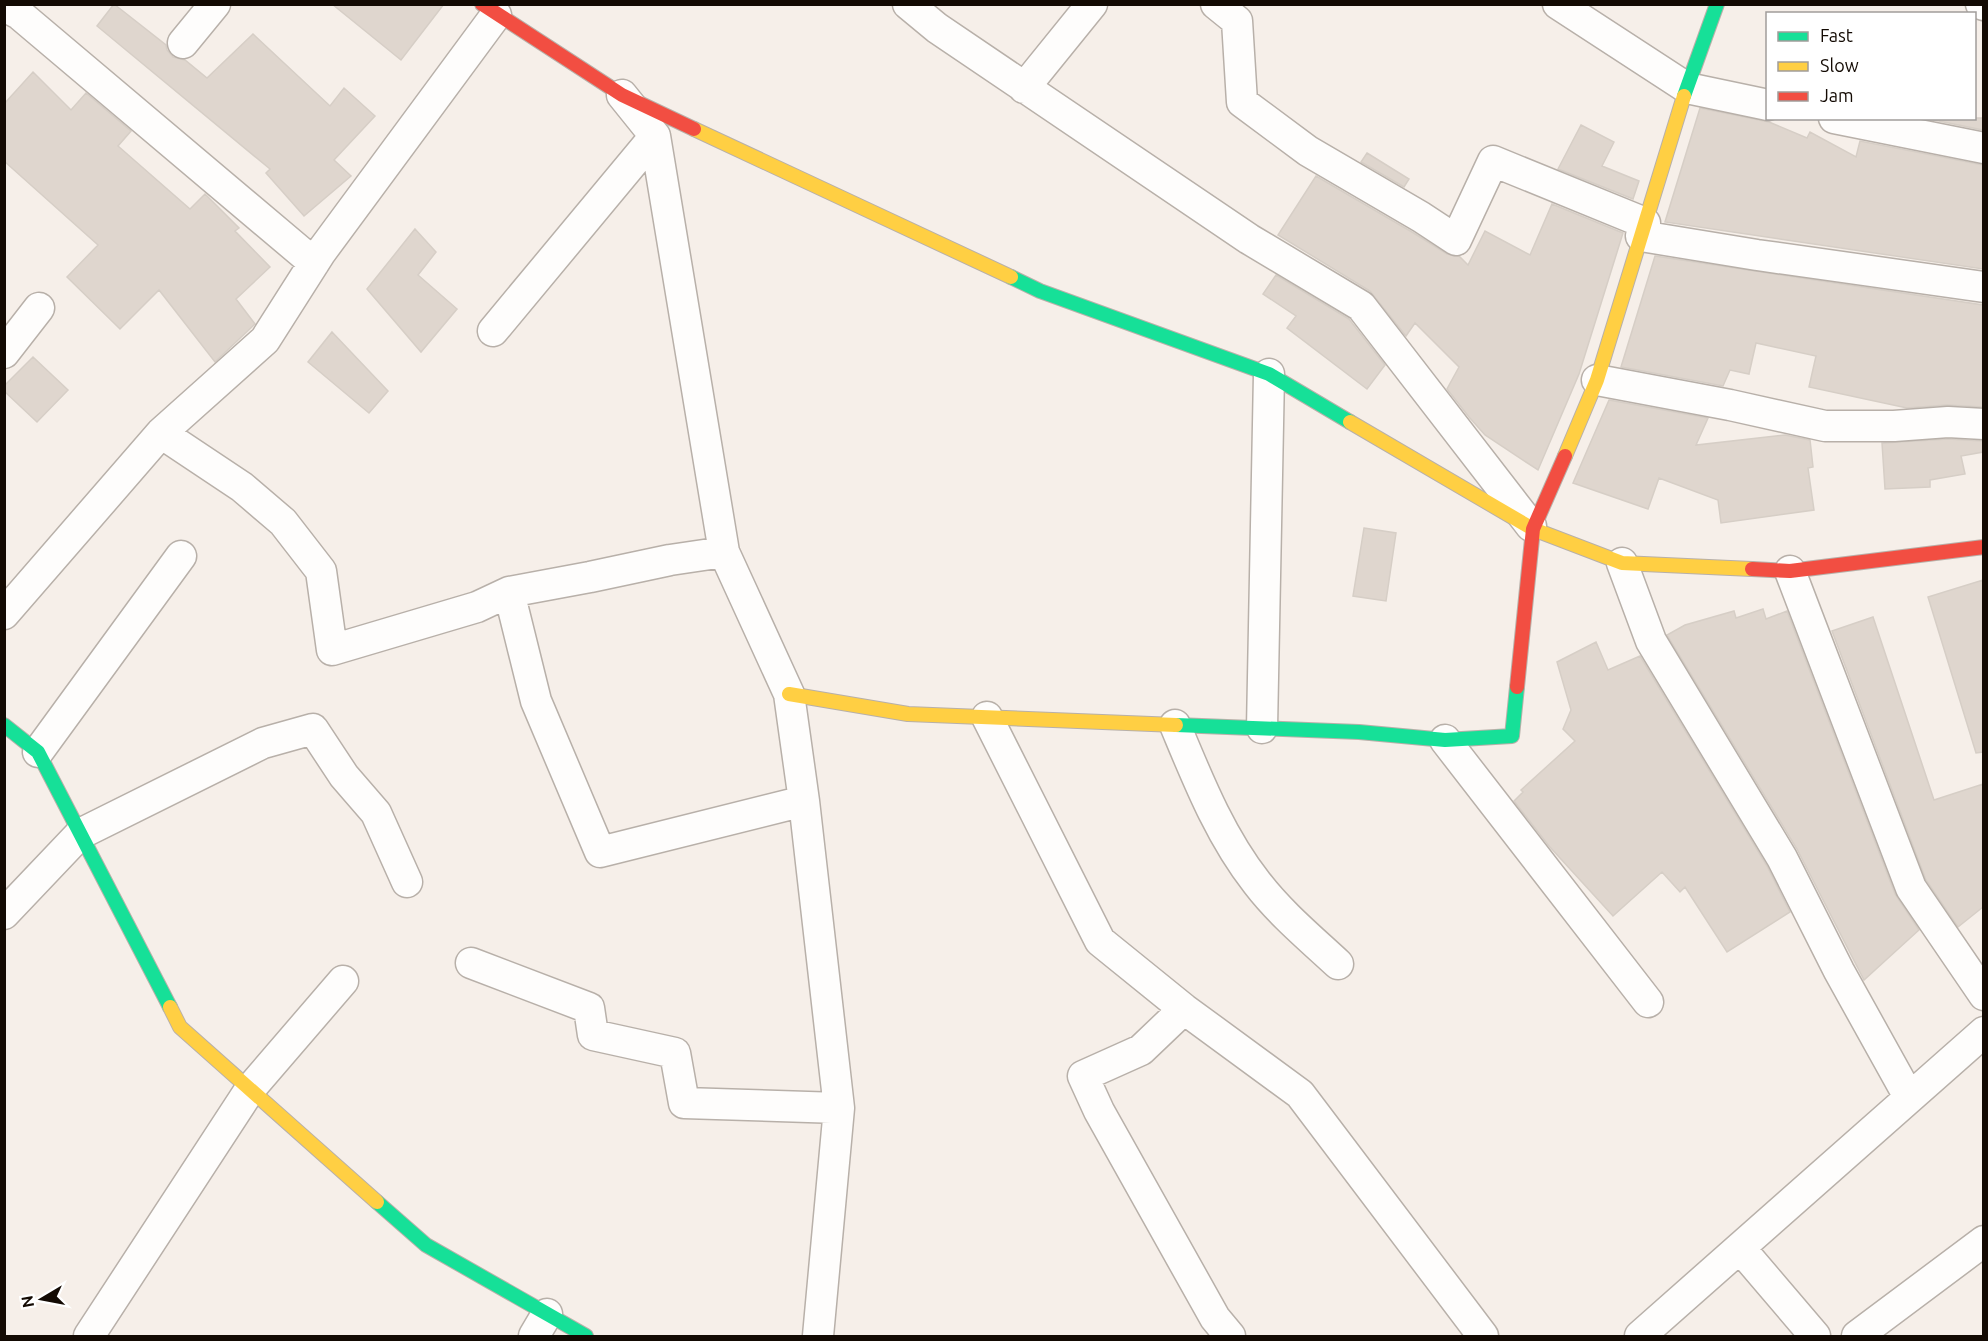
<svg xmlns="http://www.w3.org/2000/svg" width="1988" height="1341" font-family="Ubuntu,sans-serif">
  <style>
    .building { fill: #dfd6ce; stroke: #d6cec6; stroke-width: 1.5 }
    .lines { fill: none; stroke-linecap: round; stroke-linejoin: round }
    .street-casing { stroke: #b8b0a9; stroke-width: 33 }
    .fast-casing { stroke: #b8b0a9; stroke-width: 16 }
    .slow-casing { stroke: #b8b0a9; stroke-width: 16 }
    .jam-casing { stroke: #b8b0a9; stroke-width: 16 }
    .street { stroke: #fefdfc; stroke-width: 30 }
    .fast { stroke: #16e098; stroke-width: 14 }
    .slow { stroke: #ffcf43; stroke-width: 14 }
    .jam { stroke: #f24e42; stroke-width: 14 }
  </style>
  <rect width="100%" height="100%" fill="#f6efe9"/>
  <path class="building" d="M 114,4 L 166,45 L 167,50 L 173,57 L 185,60 L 207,78 L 253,34 L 330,106 L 344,88 L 375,116 L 334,160 L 351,176 L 304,216 L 266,173 L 270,169 L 97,26 Z
    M 332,4 L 444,4 L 401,60 Z
    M 33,72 L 71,110 L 86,93 L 131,131 L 118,146 L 190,209 L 205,194 L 239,228 L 235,231 L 270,267 L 236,299 L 255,324 L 215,362 L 159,290 L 120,329 L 67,277 L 98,245 L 4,161 L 4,104 Z
    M 1700,108 L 1769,122 L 1807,138 L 1810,132 L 1856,157 L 1860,141 L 1983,165 L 1983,269 L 1665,222 Z
    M 1924,118 L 1983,118 L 1983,130 Z
    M 1581,125 L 1614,142 L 1602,166 L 1639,181 L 1633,199 L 1558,169 Z
    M 1367,153 L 1409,179 L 1404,187 L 1361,162 Z
    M 1316,176 L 1412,232 L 1447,254 L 1459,256 L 1468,265 L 1485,231 L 1530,255 L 1552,204 L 1623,233 L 1579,374 L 1538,470 L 1485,435 L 1469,417 L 1447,389 L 1459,367 L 1415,323 L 1406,336 L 1370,291 L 1278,235 Z
    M 415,229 L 436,252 L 418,275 L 457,309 L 421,352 L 367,289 Z
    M 1655,256 L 1983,305 L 1983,407 L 1947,405 L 1907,408 L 1809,387 L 1816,356 L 1756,343 L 1749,374 L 1730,370 L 1723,386 L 1621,367 Z
    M 1276,275 L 1349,319 L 1385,365 L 1367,389 L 1287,328 L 1296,316 L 1263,294 Z
    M 332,332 L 388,391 L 369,413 L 308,362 Z
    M 33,357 L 68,390 L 37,422 L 4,391 L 4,386 Z
    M 1609,400 L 1708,418 L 1696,445 L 1785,435 L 1810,440 L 1813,467 L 1808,468 L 1814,510 L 1721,523 L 1718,500 L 1659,478 L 1648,509 L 1573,483 Z
    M 1948,439 L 1983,441 L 1983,452 L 1961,456 L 1965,474 L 1930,480 L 1930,487 L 1885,489 L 1882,443 Z
    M 1364,528 L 1396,533 L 1386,601 L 1353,596 Z
    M 1983,580 L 1983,752 L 1976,753 L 1928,597 Z
    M 1763,609 L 1766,619 L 1787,611 L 1895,894 L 1919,930 L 1864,980 L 1797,849 L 1667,635 L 1685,625 L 1734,611 L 1736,618 Z
    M 1873,617 L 1934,800 L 1983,784 L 1983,907 L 1958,927 L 1926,880 L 1832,631 Z
    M 1596,642 L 1608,670 L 1640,656 L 1767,866 L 1790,912 L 1727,952 L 1685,887 L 1680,892 L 1662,872 L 1613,916 L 1549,846 L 1514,801 L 1523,792 L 1521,790 L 1575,741 L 1563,729 L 1571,710 L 1557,662 Z"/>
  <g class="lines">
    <g class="street-casing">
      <path id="street" d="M 908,4 L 937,28 L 1249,239 L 1361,306 L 1531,526
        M 1216,4 L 1237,21 L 1242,102 L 1308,151 L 1421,217 L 1456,240 L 1493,161 L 1645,223
        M 1558,4 L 1687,88 L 1768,105
        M 1981,4 L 1984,5
        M 4,6 L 19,14 L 314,263
        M 183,43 L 215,4
        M 1024,88 L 1092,4
        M 622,95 L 655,136 L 724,552 L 789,694 L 804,801 L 839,1108 L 818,1336
        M 1834,118 L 1984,148
        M 1641,236 L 1757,255 L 1984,287
        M 493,331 L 655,136
        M 4,353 L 39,308
        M 1597,380 L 1730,405 L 1825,426 L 1894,426 L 1948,422 L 1984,424
        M 161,433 L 242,487 L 283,522 L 321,571 L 332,650 L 477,607 L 509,592 L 590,577 L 670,560 L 724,552
        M 1622,563 L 1651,641 L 1782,858 L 1839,971 L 1909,1097
        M 1790,571 L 1911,888 L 1984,995
        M 509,592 L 536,701 L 600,852 L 804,801
        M 4,614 L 161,433 L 265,340 L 321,252 L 496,15
        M 987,717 L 1100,941 L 1184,1009 L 1300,1094 L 1483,1336
        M 1175,725 C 1198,780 1220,836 1257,883 C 1280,913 1310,938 1338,964
        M 1262,728 L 1269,374
        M 1445,740 L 1648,1002
        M 38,752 L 181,556
        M 4,914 L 80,834 L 263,743 L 313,729 L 344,776 L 376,813 L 407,882
        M 471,963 L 589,1008 L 593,1035 L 675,1053 L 684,1103 L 839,1108
        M 1184,1009 L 1141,1050 L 1083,1076 L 1099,1111 L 1215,1318 L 1230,1336
        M 1740,1248 L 1815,1336
        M 89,1336 L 251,1088 L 343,981
        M 534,1336 L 547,1314
        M 1640,1336 L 1984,1032
        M 1857,1336 L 1984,1241"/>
    </g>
    <g class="fast-casing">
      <path id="fast" d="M 1684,96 L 1717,4
        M 1011,277 L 1040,291 L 1269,374 L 1350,422
        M 4,725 L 38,752 L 170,1007
        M 1176,725 L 1359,732 L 1445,740 L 1512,736 L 1517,687
        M 377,1202 L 426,1245 L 586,1336"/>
    </g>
    <g class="slow-casing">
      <path id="slow" d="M 694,129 L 1011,277
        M 1350,422 L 1533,529 L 1622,563 L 1752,569
        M 1565,456 L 1597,380 L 1684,96
        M 789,694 L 908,714 L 1176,725
        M 170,1007 L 180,1027 L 377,1202"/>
    </g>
    <g class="jam-casing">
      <path id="jam" d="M 482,4 L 622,95 L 694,129
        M 1752,569 L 1790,571 L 1984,547
        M 1517,687 L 1533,529 L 1565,456"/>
    </g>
    <use href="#street" class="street"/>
    <use href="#fast" class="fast"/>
    <use href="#slow" class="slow"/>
    <use href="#jam" class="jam"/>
  </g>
  <rect width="1988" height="1341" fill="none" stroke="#130a03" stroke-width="12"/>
  <rect x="1766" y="12" width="210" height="108" fill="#ffffff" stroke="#a19d9a" stroke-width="1.5"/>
  <rect x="1778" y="32" width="30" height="9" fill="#16e098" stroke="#a19d9a" stroke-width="1.5"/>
  <text x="1820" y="42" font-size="18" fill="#130a03">Fast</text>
  <rect x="1778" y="62" width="30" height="9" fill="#ffcf43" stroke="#a19d9a" stroke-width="1.5"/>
  <text x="1820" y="72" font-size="18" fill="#130a03">Slow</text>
  <rect x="1778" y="92" width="30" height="9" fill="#f24e42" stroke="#a19d9a" stroke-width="1.5"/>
  <text x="1820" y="102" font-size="18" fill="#130a03">Jam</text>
  <g transform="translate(42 1299) rotate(260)" stroke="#ffffff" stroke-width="4.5" paint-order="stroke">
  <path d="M0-4.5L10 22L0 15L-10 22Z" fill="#130a03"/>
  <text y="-9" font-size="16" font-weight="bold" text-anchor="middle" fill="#130a03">N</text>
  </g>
</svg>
